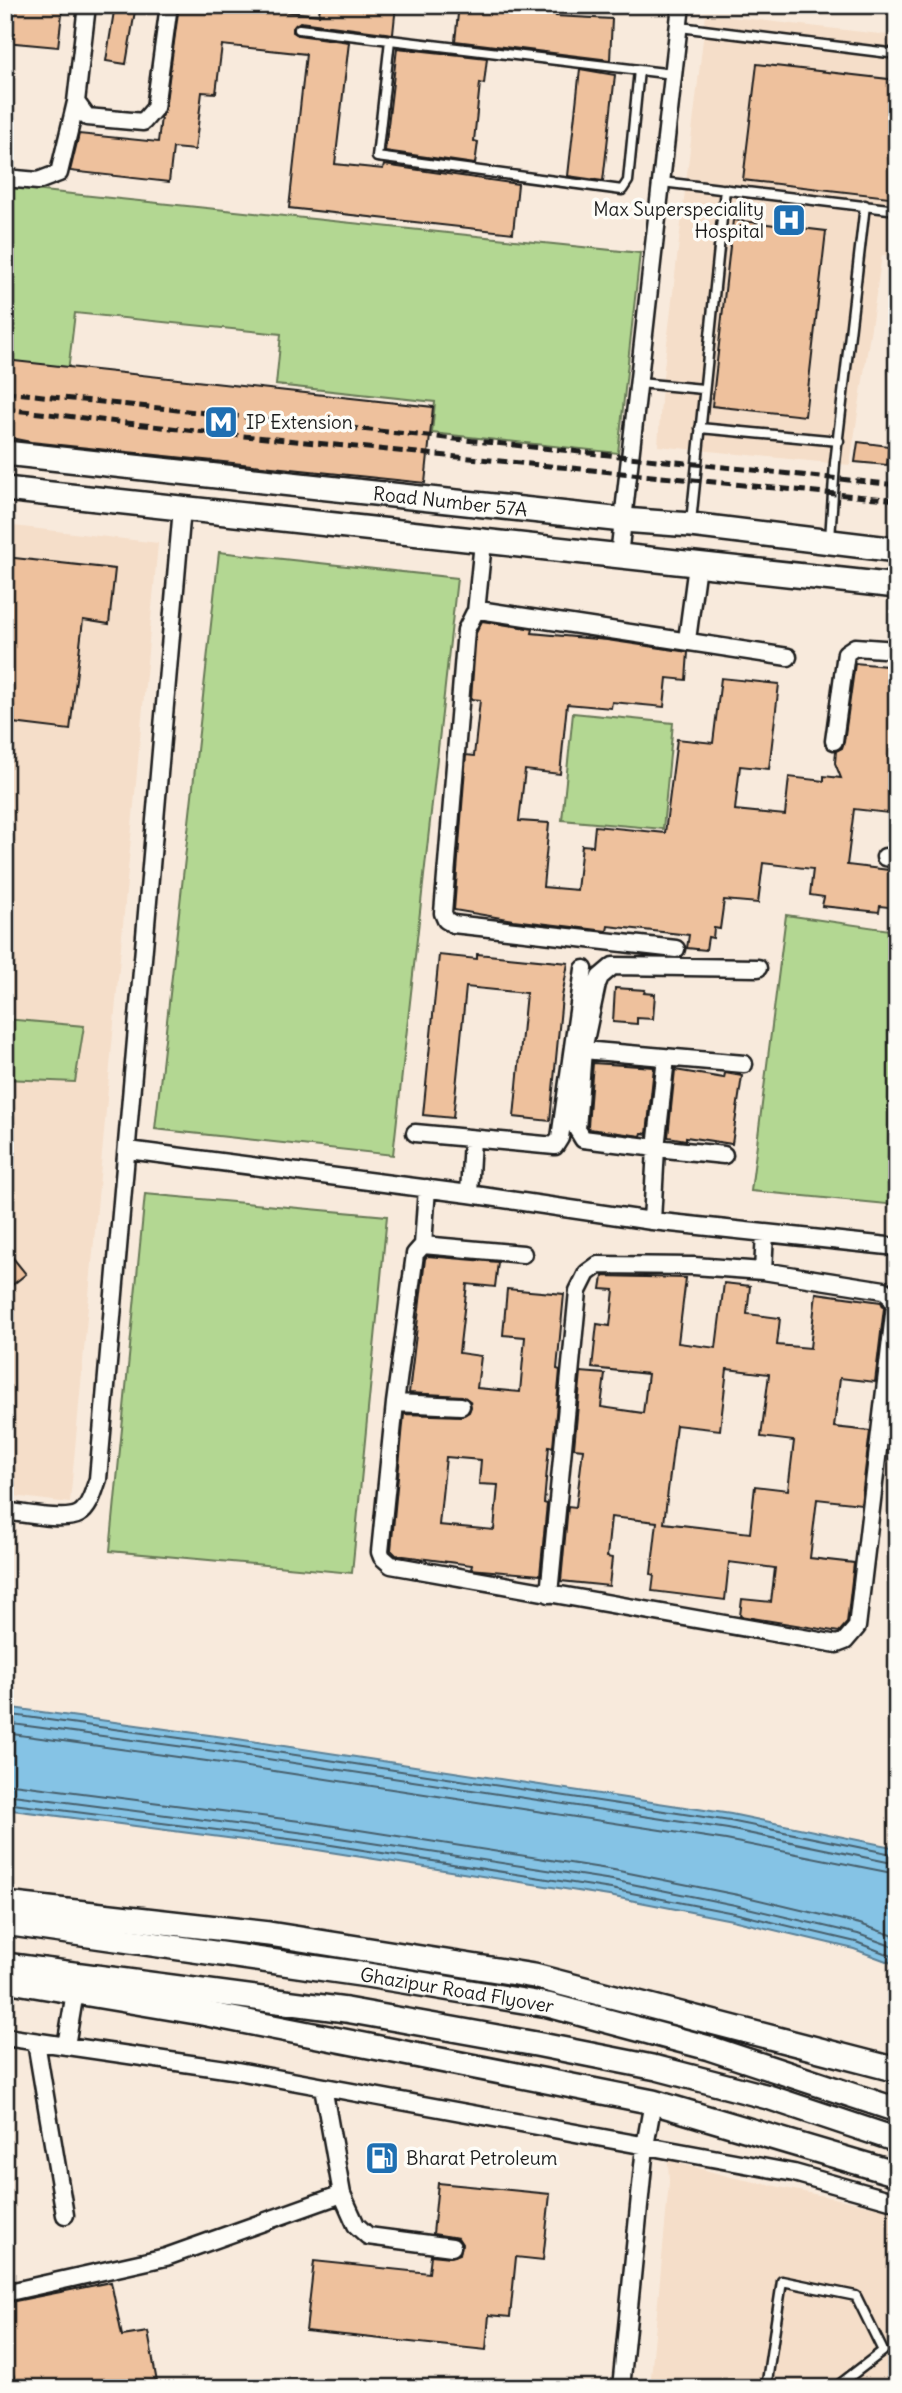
<svg xmlns="http://www.w3.org/2000/svg" width="902" height="2393" font-family="Delius,sans-serif">
  <style>
    .built { fill: #f5dec9 }
    .green { fill: #b3d792; stroke: #687a57; stroke-width: 2 }
    .water { fill: #85c3e5; stroke: #5b8095; stroke-width: 2 }
    .lines { fill: none; stroke-linecap: round; stroke-linejoin: round }
    .shore { stroke: #465f6c; stroke-width: 2 }
    .building { fill: #eec19d; stroke: #1c1c1c; stroke-width: 2; fill-rule: evenodd }
    .lane-casing { stroke: #1c1c1c; stroke-width: 13 }
    .street-casing { stroke: #1c1c1c; stroke-width: 21 }
    .secondary-casing { stroke: #1c1c1c; stroke-width: 28 }
    .lane { stroke: #fdfcf7; stroke-width: 8 }
    .street { stroke: #fdfcf7; stroke-width: 16 }
    .secondary { stroke: #fdfcf7; stroke-width: 23 }
    .rail { stroke: #1c1c1c; stroke-width: 5; stroke-dasharray: 10 5; stroke-linecap: butt }
    .labels { text-anchor: middle; stroke-width: 7; stroke-linejoin: round; paint-order: stroke }
    .poi-label { font-size: 19px; fill: #1c1c1c; stroke: #fdfcf7; text-anchor: start }
    .street-label { font-size: 19px; fill: #1c1c1c; stroke: #fdfcf7 }
  </style>
  <rect width="100%" height="100%" fill="#f8eadc"/>
  <filter id="ink" filterUnits="userSpaceOnUse"><feTurbulence type="fractalNoise" baseFrequency=".0143" numOctaves="2"/><feDisplacementMap in="SourceGraphic" scale="14" xChannelSelector="R" yChannelSelector="G"/><feConvolveMatrix kernelMatrix="1 2 1 2 8 2 1 2 1" color-interpolation-filters="sRGB"/></filter>
  <g filter="url(#ink)">
    <path class="built" d="M 706,14 L 897,36 L 897,256 L 882,255 L 850,465 L 658,446 L 662,385 Z
      M 5,525 L 158,543 L 70,1503 L 5,1495 Z
      M 668,2160 L 731,2177 L 897,2211 L 897,2388 L 650,2388 L 669,2182 Z"/>
    <path class="green" d="M 5,187 L 640,253 L 618,453 L 432,433 L 435,402 L 276,385 L 281,334 L 75,313 L 68,372 L 5,365 Z
      M 219,552 L 457,578 L 393,1155 L 155,1129 Z
      M 573,713 L 673,723 L 663,829 L 562,820 Z
      M 786,915 L 897,931 L 897,1205 L 751,1191 Z
      M 5,1019 L 84,1026 L 75,1082 L 5,1079 Z
      M 145,1194 L 387,1216 L 352,1573 L 110,1551 Z"/>
    <path class="water" d="M 5,1707 L 224,1737 L 731,1814 L 897,1848 L 897,1965 L 854,1949 L 732,1920 L 609,1896 L 311,1849 L 5,1809 Z"/>
    <g class="lines">
      <path class="shore" d="M 5,1714 L 223,1744 L 730,1821 L 897,1855
        M 5,1723 L 222,1752 L 728,1829 L 897,1864
        M 5,1733 L 221,1763 L 726,1840 L 897,1874
        M 5,1783 L 315,1823 L 614,1870 L 738,1895 L 860,1924 L 897,1937
        M 5,1794 L 313,1834 L 612,1880 L 735,1905 L 858,1934 L 897,1948
        M 5,1803 L 312,1842 L 611,1889 L 734,1913 L 856,1942 L 897,1958"/>
    </g>
    <path class="building" d="M 5,5 L 63,5 L 58,47 L 5,42 Z
      M 115,5 L 136,5 L 126,64 L 106,61 Z
      M 179,5 L 226,5 L 319,15 L 320,5 L 396,5 L 393,34 L 300,22 L 293,28 L 293,32 L 298,35 L 349,42 L 335,164 L 383,169 L 384,165 L 518,184 L 513,233 L 289,208 L 306,54 L 222,45 L 216,93 L 202,92 L 195,150 L 173,148 L 169,182 L 70,171 L 79,134 L 158,142 L 161,117 L 165,109 Z
      M 459,5 L 483,5 L 557,13 L 556,16 L 612,19 L 610,60 L 455,41 Z
      M 397,48 L 487,58 L 484,84 L 480,83 L 474,141 L 478,142 L 475,164 L 385,151 Z
      M 757,64 L 897,80 L 897,198 L 743,180 Z
      M 580,69 L 615,75 L 603,181 L 568,176 Z
      M 733,220 L 826,231 L 805,416 L 712,406 Z
      M 5,360 L 433,407 L 425,483 L 31,442 L 5,437 Z
      M 858,442 L 889,446 L 887,465 L 855,462 Z
      M 5,557 L 115,569 L 109,624 L 83,620 L 70,730 L 5,722 Z
      M 482,621 L 533,629 L 532,633 L 607,640 L 688,652 L 686,680 L 667,678 L 664,707 L 612,702 L 611,708 L 567,704 L 560,774 L 525,770 L 519,821 L 549,823 L 543,887 L 577,890 L 582,845 L 593,846 L 595,826 L 665,833 L 677,739 L 713,743 L 721,678 L 779,684 L 769,769 L 740,766 L 735,810 L 785,815 L 789,777 L 824,781 L 824,776 L 841,778 L 835,763 L 836,751 L 842,748 L 844,742 L 855,663 L 897,667 L 897,814 L 854,809 L 847,865 L 897,871 L 897,908 L 880,906 L 879,912 L 822,906 L 824,897 L 810,895 L 813,869 L 763,863 L 758,903 L 724,900 L 720,929 L 714,928 L 713,938 L 708,937 L 706,950 L 687,948 L 689,935 L 608,926 L 607,931 L 513,920 L 454,910 L 466,755 L 474,756 L 480,700 L 471,699 L 476,633 Z
      M 477,954 L 568,963 L 562,997 L 550,1121 L 514,1117 L 526,993 L 466,987 L 453,1118 L 423,1115 L 439,955 L 477,959 Z
      M 615,988 L 645,990 L 644,993 L 655,994 L 653,1019 L 637,1018 L 637,1024 L 613,1022 Z
      M 593,1063 L 654,1067 L 647,1134 L 642,1133 L 641,1136 L 589,1129 L 588,1126 Z
      M 675,1070 L 724,1078 L 725,1073 L 742,1076 L 732,1144 L 686,1137 L 686,1140 L 668,1137 Z
      M 5,1248 L 26,1274 L 5,1291 Z
      M 427,1256 L 498,1262 L 495,1287 L 467,1284 L 459,1353 L 481,1356 L 477,1388 L 520,1392 L 525,1337 L 503,1335 L 507,1289 L 564,1294 L 557,1369 L 560,1370 L 553,1447 L 549,1446 L 544,1503 L 547,1504 L 540,1575 L 481,1570 L 471,1569 L 472,1565 L 396,1555 L 391,1550 L 404,1414 L 461,1416 L 469,1412 L 471,1407 L 470,1401 L 462,1396 L 409,1393 L 425,1259 ZM 446,1457 L 481,1460 L 479,1484 L 498,1485 L 494,1530 L 439,1525 Z
      M 603,1276 L 686,1278 L 678,1343 L 716,1348 L 724,1283 L 750,1286 L 747,1314 L 780,1318 L 777,1345 L 810,1348 L 816,1293 L 881,1302 L 884,1308 L 875,1382 L 840,1378 L 834,1427 L 870,1431 L 861,1504 L 817,1499 L 810,1558 L 854,1563 L 847,1623 L 839,1632 L 740,1616 L 742,1599 L 771,1602 L 775,1568 L 729,1562 L 725,1600 L 652,1591 L 654,1575 L 651,1574 L 657,1522 L 611,1517 L 607,1557 L 612,1558 L 609,1586 L 561,1581 L 568,1506 L 576,1507 L 583,1449 L 574,1448 L 581,1372 L 605,1374 L 601,1407 L 643,1413 L 648,1374 L 592,1368 L 597,1324 L 610,1326 L 614,1290 L 601,1289 ZM 727,1369 L 769,1374 L 761,1437 L 794,1441 L 788,1490 L 755,1486 L 750,1533 L 664,1523 L 676,1425 L 720,1430 Z
      M 438,2183 L 550,2194 L 543,2260 L 516,2257 L 510,2317 L 489,2315 L 486,2350 L 306,2331 L 314,2261 L 429,2273 L 431,2255 L 451,2257 L 460,2254 L 462,2244 L 458,2238 L 433,2234 Z
      M 111,2282 L 122,2336 L 148,2332 L 158,2388 L 17,2388 L 5,2345 L 5,2303 Z"/>
    <g class="lines">
      <g class="lane-casing">
        <path id="lane" d="M 680,27 L 897,54
          M 299,29 L 673,74
          M 390,40 L 377,157 L 622,190 L 628,181 L 639,70
          M 662,182 L 897,210
          M 639,383 L 703,389
          M 700,428 L 839,441
          M 691,522 L 725,189
          M 830,539 L 835,463 L 865,205
          M 766,2388 L 782,2281 L 856,2296 L 883,2351 L 835,2388"/>
      </g>
      <g class="street-casing">
        <path id="street" d="M 87,5 L 76,102 L 87,117 L 143,122 L 155,108 L 169,5
          M 5,178 L 38,181 L 59,173 L 76,102
          M 619,556 L 681,5
          M 476,612 L 483,542
          M 687,640 L 697,565
          M 834,741 L 846,653 L 855,647 L 897,650
          M 885,857 L 897,859
          M 676,949 L 453,924 L 446,920 L 443,913 L 466,630 L 474,614 L 479,610 L 788,657
          M 583,1050 L 744,1064
          M 666,1058 L 656,1148 L 724,1155
          M 415,1133 L 555,1146 L 560,1138 L 584,969
          M 128,1150 L 469,1194 L 652,1221 L 897,1247
          M 469,1194 L 472,1139
          M 652,1221 L 656,1148 L 583,1139 L 577,1129 L 583,1050 L 597,984 L 600,977 L 613,966 L 758,968
          M 423,1245 L 427,1188
          M 523,1254 L 423,1245 L 415,1254 L 395,1403 L 380,1552 L 382,1557 L 391,1565 L 837,1644 L 845,1641 L 857,1627 L 895,1306 L 890,1295 L 884,1290 L 763,1271 L 694,1266 L 598,1265 L 587,1273 L 578,1291 L 549,1594
          M 763,1271 L 765,1233
          M 395,1403 L 461,1406
          M 5,1511 C 22,1513 65,1522 79,1514 C 90,1508 94,1490 98,1479 L 182,508
          M 5,2037 L 232,2070 L 794,2173 L 897,2202
          M 36,2042 L 65,2215
          M 66,2046 L 75,1992
          M 342,2194 L 356,2225 L 368,2236 L 452,2247
          M 5,2293 L 166,2257 L 342,2194 L 323,2087
          M 621,2388 L 645,2146 L 653,2102"/>
      </g>
      <g class="secondary-casing">
        <g id="secondary">
          <path id="s1" d="M 5,453 L 623,520 L 691,525 L 897,550"/>
          <path d="M 5,489 L 897,586"/>
          <path d="M 5,1904 L 269,1934 L 534,1976 L 897,2070"/>
          <path id="s2" d="M 5,1923 L 367,1975 L 548,2005 L 709,2048 L 897,2110"/>
          <path d="M 5,1965 L 346,2010 L 536,2044 L 657,2068 L 768,2097 L 897,2140"/>
          <path d="M 5,1980 L 202,2013 L 653,2102 L 897,2174"/>
        </g>
      </g>
      <use href="#lane" class="lane"/>
      <use href="#street" class="street"/>
      <use href="#secondary" class="secondary"/>
      <path class="rail" d="M 5,392 L 897,485
        M 5,409 L 214,433 L 897,500"/>
    </g>
  </g>
  <defs>
    <g id="hospital-square" transform="scale(1.75)"><rect x="-9" y="-9" width="18" height="18" rx="4" fill="#1f6fb2" stroke="#fdfcf7"/><path d="M-5-5h3v3.5h4V-5h3V5h-3V1.5h-4V5h-3Z" fill="#fff"/></g>
    <g id="metro-square" transform="scale(1.75)"><rect x="-9" y="-9" width="18" height="18" rx="4" fill="#1f6fb2" stroke="#fdfcf7"/><path d="M-5.5 5V-5H-3L0 0L3-5H5.5V5H3V-.5L0 4L-3-.5V5Z" fill="#fff"/></g>
    <g id="fuel-square" transform="scale(1.75)"><rect x="-9" y="-9" width="18" height="18" rx="4" fill="#1f6fb2" stroke="#fdfcf7"/><path d="M-5.5-6h7V0h2V4h1.3V-2.5L3-4.5l.8-.8L6-3V5H2.5V1h-1V6h-7ZM-4.2-4.7v3.2H.2V-4.7Z" fill="#fff"/></g>
  </defs>
  <g fill-rule="evenodd">
    <use href="#hospital-square" x="789" y="220"/>
    <use href="#metro-square" x="221" y="422"/>
    <use href="#fuel-square" x="382" y="2158"/>
  </g>
  <g class="labels">
    <g class="poi-label">
      <text x="764" y="216" text-anchor="end">Max Superspeciality<tspan x="764" dy="22">Hospital</tspan></text>
      <text x="246" y="429">IP Extension</text>
      <text x="406" y="2165">Bharat Petroleum</text>
    </g>
    <g class="street-label">
      <text dy="7" stroke="none"><textPath href="#s1" startOffset="448">Road Number 57A</textPath></text>
      <text dy="7" stroke="none"><textPath href="#s2" startOffset="457">Ghazipur Road Flyover</textPath></text>
    </g>
  </g>
  <rect width="902" height="2393" fill="none" stroke="#fdfcf7" stroke-width="28"/>
  <rect x="14" y="14" width="874" height="2365" fill="none" stroke="#1c1c1c" stroke-width="2.5" filter="url(#ink)"/>
</svg>
